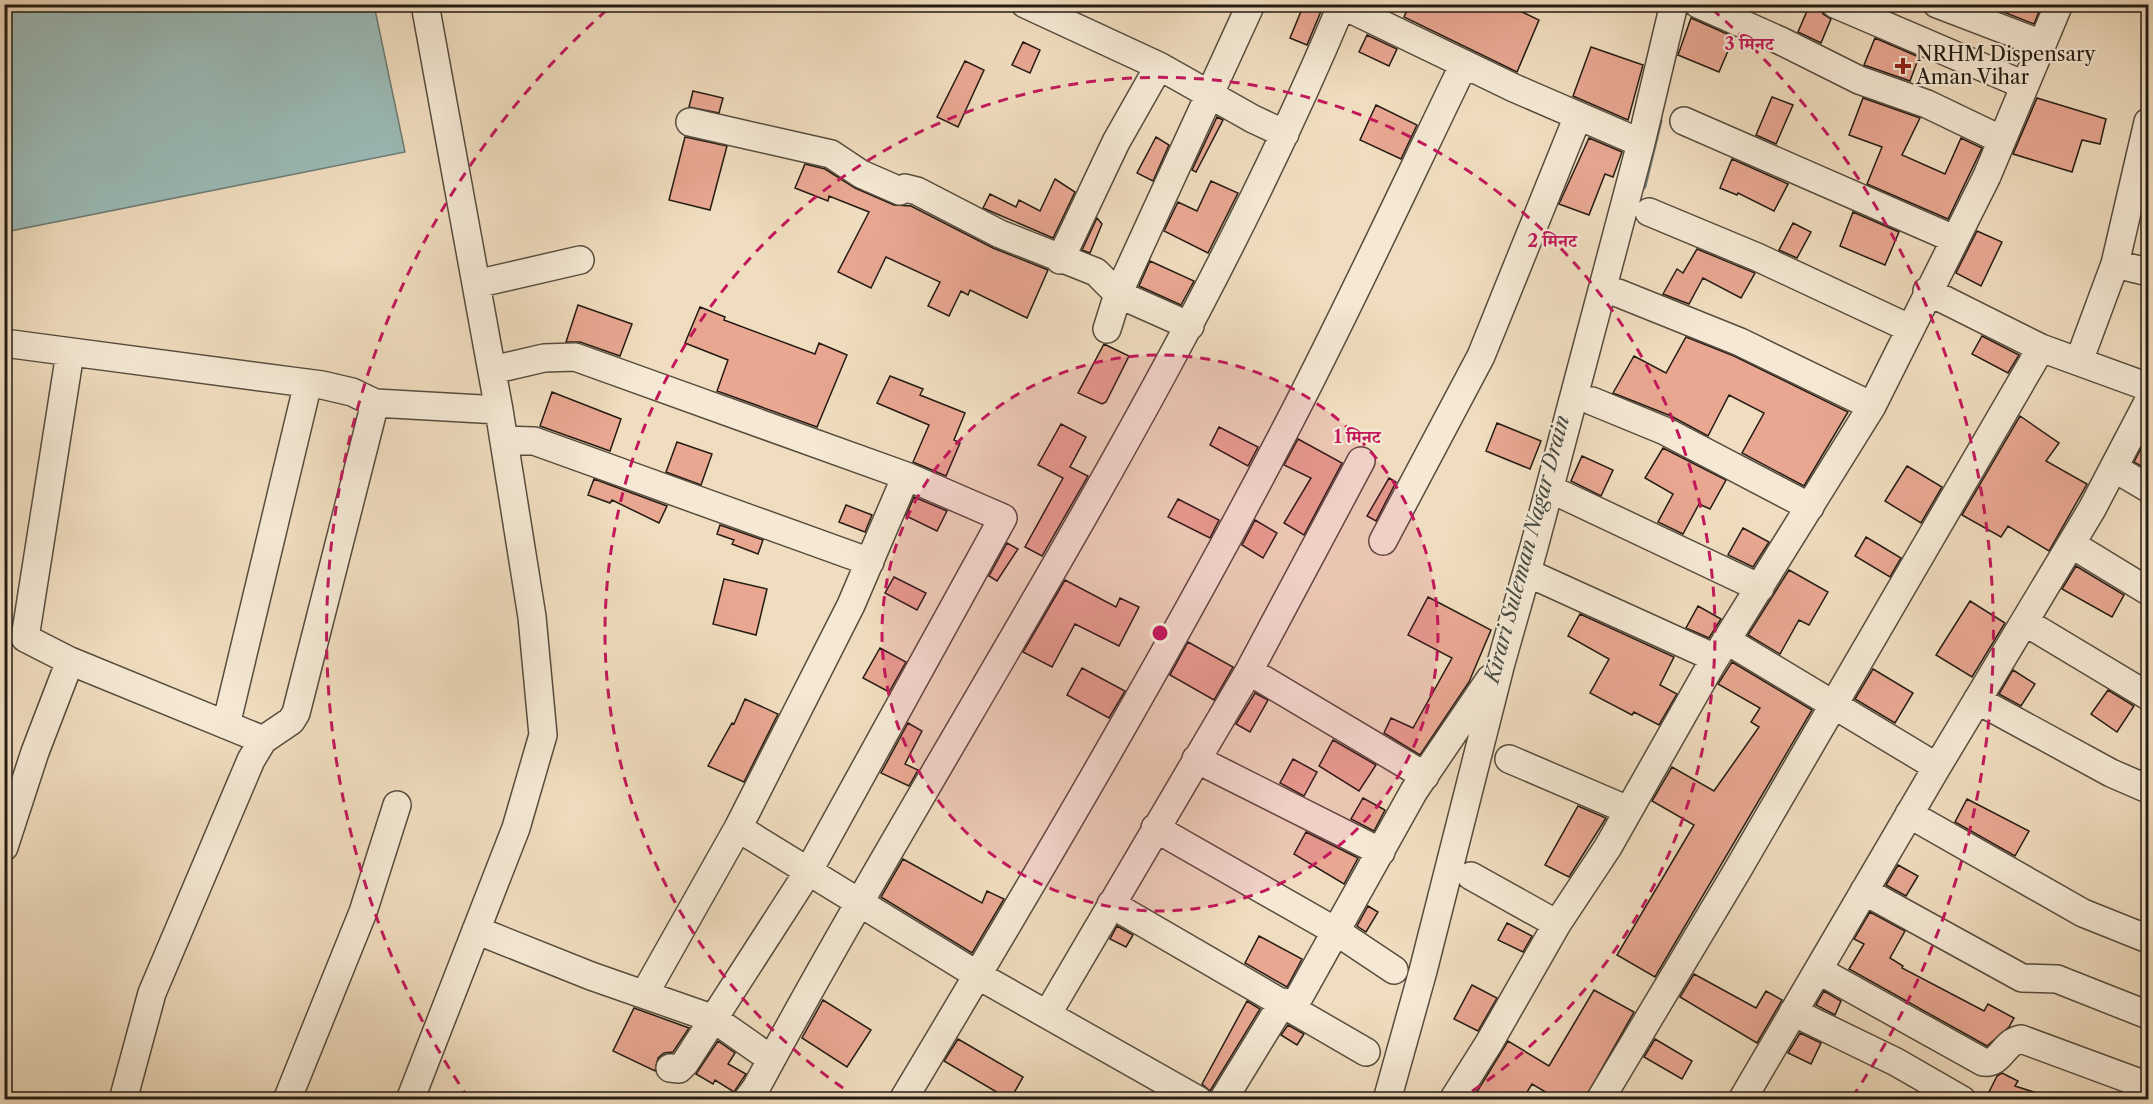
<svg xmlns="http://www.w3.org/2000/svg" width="2153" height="1104" font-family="'Libre Caslon Text','Noto Serif Devanagari',serif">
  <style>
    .water { fill: #9bbbb7; stroke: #6b7b75; stroke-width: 1.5 }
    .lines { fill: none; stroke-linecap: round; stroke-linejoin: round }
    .stream { stroke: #6b7b75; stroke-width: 7 }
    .building { fill: #e9a792; stroke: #241c13; stroke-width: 1.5 }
    .street-casing { stroke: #574c3e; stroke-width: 30 }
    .street { stroke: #f5e9d5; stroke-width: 27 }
    .ring { fill: none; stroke: #c2185b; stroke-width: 3; stroke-dasharray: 10 8 }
    .poi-dot { fill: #8f2418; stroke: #f5e9d5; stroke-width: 2 }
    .labels { text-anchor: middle; stroke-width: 4.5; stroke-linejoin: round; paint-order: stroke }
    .poi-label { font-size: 20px; fill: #241c13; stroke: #f5e9d5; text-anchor: start }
    .water-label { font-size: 21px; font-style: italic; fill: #484c44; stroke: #f5e9d5 }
    .centre { fill: #c2185b; stroke: #f5e9d5; stroke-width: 3 }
    .ring-label { font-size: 18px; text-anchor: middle; font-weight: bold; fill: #c2185b; stroke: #f5e9d5; stroke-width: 4.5; stroke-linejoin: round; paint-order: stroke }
  </style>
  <rect width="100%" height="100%" fill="#f0ddbf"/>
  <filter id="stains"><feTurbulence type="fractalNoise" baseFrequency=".00333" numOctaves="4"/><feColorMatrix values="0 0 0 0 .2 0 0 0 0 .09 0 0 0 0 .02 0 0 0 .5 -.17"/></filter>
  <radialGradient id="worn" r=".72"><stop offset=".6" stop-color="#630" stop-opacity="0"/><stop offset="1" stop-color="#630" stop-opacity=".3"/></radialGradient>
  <path class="water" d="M 5,4 L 374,5 L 405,152 L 5,232 Z"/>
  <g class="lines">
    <path class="stream" d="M 1643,186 L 1659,121"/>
  </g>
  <path class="building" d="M 1304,4 L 1324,4 L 1307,45 L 1290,38 Z
    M 1410,4 L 1505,4 L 1539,20 L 1517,72 L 1404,17 Z
    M 1810,4 L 1819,4 L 1823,14 L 1831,19 L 1821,43 L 1798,32 Z
    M 1983,4 L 2042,4 L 2034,24 Z
    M 1691,18 L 1734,37 L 1719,72 L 1678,55 Z
    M 1367,35 L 1397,49 L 1389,66 L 1359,52 Z
    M 1875,38 L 1919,57 L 1910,81 L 1864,65 Z
    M 1023,42 L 1040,50 L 1030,73 L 1012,65 Z
    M 1591,47 L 1643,65 L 1628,120 L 1573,96 Z
    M 965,61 L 984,70 L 958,127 L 937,117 Z
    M 693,91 L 723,98 L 719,113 L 689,107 Z
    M 1772,97 L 1793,105 L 1776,144 L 1756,135 Z
    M 1863,98 L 1920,118 L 1902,155 L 1945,174 L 1961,138 L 1982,148 L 1948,219 L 1867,184 L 1882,147 L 1849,135 Z
    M 2037,98 L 2106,119 L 2100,144 L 2082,140 L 2072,172 L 2013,154 Z
    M 1376,105 L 1417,125 L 1401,159 L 1360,140 Z
    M 1217,117 L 1223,120 L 1196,172 L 1192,170 Z
    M 685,137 L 727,146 L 710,210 L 669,200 Z
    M 1156,137 L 1169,145 L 1153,181 L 1137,173 Z
    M 1589,138 L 1622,152 L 1613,177 L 1605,174 L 1589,215 L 1559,204 Z
    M 1732,159 L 1788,184 L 1774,211 L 1738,193 L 1737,195 L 1720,188 Z
    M 805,164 L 825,169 L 855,188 L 894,205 L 911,206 L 993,248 L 1048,270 L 1027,318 L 970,290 L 968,295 L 961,291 L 949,316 L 928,306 L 940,282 L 886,257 L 871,288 L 838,272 L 869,212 L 829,196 L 828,201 L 795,188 Z
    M 1055,179 L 1075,192 L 1053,238 L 983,208 L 990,194 L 1016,207 L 1019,200 L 1040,211 Z
    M 1211,181 L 1238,193 L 1208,253 L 1164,231 L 1178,202 L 1197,211 Z
    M 1853,212 L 1899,232 L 1885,265 L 1840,246 Z
    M 1097,218 L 1102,224 L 1090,253 L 1082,250 Z
    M 1793,223 L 1811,232 L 1797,258 L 1779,250 Z
    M 1977,231 L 2002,242 L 1981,286 L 1956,273 Z
    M 1697,249 L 1755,273 L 1741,298 L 1703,278 L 1689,304 L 1663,294 L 1677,269 L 1683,273 Z
    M 1150,261 L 1194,281 L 1181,305 L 1139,286 Z
    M 578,305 L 632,324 L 620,356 L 580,342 L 566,342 Z
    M 700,307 L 725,317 L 724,320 L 815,354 L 819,343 L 847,355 L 817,427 L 717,391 L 728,360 L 685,343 Z
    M 1982,336 L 2019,355 L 2008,373 L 1972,354 Z
    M 1686,337 L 1734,356 L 1848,412 L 1804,486 L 1742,453 L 1764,413 L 1729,395 L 1708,436 L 1671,416 L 1613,393 L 1634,356 L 1666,373 Z
    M 1104,344 L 1129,356 L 1106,402 L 1102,404 L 1078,393 Z
    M 890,376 L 923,389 L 920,395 L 965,413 L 954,440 L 960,443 L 946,476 L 913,462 L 929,425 L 877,403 Z
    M 552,392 L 621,419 L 610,451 L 540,426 Z
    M 2020,416 L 2059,443 L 2046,461 L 2087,484 L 2049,551 L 2008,526 L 2001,537 L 1962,515 Z
    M 1497,423 L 1541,441 L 1530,469 L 1486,451 Z
    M 1061,424 L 1086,437 L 1070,467 L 1088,476 L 1042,556 L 1025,547 L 1063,478 L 1038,465 Z
    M 1219,427 L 1258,447 L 1248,466 L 1210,445 Z
    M 2148,435 L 2148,470 L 2134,462 Z
    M 1298,439 L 1342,463 L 1304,535 L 1284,523 L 1311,478 L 1284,465 Z
    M 677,442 L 712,454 L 701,485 L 666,472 Z
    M 1663,448 L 1726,480 L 1710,509 L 1699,504 L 1683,534 L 1658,522 L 1673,494 L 1645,478 Z
    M 1582,456 L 1613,470 L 1601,496 L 1571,481 Z
    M 1907,466 L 1942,487 L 1921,523 L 1885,501 Z
    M 1389,478 L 1396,482 L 1376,521 L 1367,516 Z
    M 594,479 L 667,506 L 659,523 L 612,500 L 610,503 L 588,495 Z
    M 914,497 L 947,511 L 937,531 L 906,516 Z
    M 1178,499 L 1219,520 L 1210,538 L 1168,517 Z
    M 846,505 L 872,515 L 865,532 L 839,522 Z
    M 1255,520 L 1277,533 L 1263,558 L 1242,545 Z
    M 720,525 L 763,540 L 758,554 L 732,544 L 734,540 L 717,534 Z
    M 1743,528 L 1769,542 L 1753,567 L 1728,555 Z
    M 1866,537 L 1901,558 L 1890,577 L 1855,556 Z
    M 1007,543 L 1018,549 L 997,581 L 989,576 Z
    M 2076,566 L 2124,595 L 2112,617 L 2062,589 Z
    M 1789,570 L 1828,592 L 1809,625 L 1799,620 L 1780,654 L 1748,635 Z
    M 894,577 L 926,593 L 917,610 L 885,593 Z
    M 724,579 L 767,589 L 756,635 L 713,624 Z
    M 1065,580 L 1116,607 L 1120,598 L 1139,607 L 1119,646 L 1075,624 L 1052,667 L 1023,652 Z
    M 1428,597 L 1491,630 L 1469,682 L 1420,755 L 1384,733 L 1391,718 L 1413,728 L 1452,658 L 1408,635 Z
    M 1970,601 L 2005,623 L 1972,677 L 1936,655 Z
    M 1698,606 L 1721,619 L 1709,638 L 1686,628 Z
    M 1580,614 L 1674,657 L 1660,685 L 1677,694 L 1659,725 L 1634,712 L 1632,715 L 1590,693 L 1609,659 L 1568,636 Z
    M 1188,642 L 1233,667 L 1214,700 L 1170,675 Z
    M 880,648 L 906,662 L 889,692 L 863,678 Z
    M 1732,662 L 1812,710 L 1655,977 L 1617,955 L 1694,825 L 1652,801 L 1672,767 L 1714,791 L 1759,727 L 1751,722 L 1760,708 L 1718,684 Z
    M 1082,668 L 1125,691 L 1109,718 L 1067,695 Z
    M 1873,669 L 1913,693 L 1895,723 L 1855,699 Z
    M 2013,670 L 2035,684 L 2021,706 L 1999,694 Z
    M 2108,690 L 2134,706 L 2117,732 L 2091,714 Z
    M 1255,693 L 1268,700 L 1250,732 L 1236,724 Z
    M 745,699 L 778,714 L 744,782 L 708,766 L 732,723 L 734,724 Z
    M 908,723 L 922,731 L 905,764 L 918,770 L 909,786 L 881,773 Z
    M 1333,740 L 1376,765 L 1359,791 L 1319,766 Z
    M 1293,759 L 1317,772 L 1304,796 L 1280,783 Z
    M 1363,798 L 1385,810 L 1374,831 L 1351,819 Z
    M 1967,799 L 2029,831 L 2015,856 L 1955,822 Z
    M 1578,806 L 1606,818 L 1569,877 L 1545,865 Z
    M 1306,832 L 1358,858 L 1344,884 L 1294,854 Z
    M 903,859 L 982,903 L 987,891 L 1004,899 L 972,953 L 881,897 Z
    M 1898,865 L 1918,876 L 1906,896 L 1886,885 Z
    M 1368,906 L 1378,912 L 1366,932 L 1357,926 Z
    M 1870,912 L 1905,931 L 1890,958 L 1903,966 L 1902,968 L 1984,1011 L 1988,1004 L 2014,1018 L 2009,1027 L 1987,1046 L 1849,969 L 1864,944 L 1854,939 Z
    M 1507,923 L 1532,936 L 1523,952 L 1498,940 Z
    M 1117,926 L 1133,935 L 1126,947 L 1110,939 Z
    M 1259,936 L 1302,959 L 1287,987 L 1245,963 Z
    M 1694,974 L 1756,1008 L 1766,991 L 1782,1000 L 1757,1043 L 1680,997 Z
    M 1472,985 L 1497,998 L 1478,1031 L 1454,1019 Z
    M 1594,990 L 1634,1012 L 1584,1100 L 1559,1100 L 1532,1084 L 1522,1100 L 1472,1100 L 1508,1041 L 1549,1066 Z
    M 1824,991 L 1841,1001 L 1835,1015 L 1816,1005 Z
    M 823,1000 L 871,1030 L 847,1067 L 802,1038 Z
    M 1247,1001 L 1260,1009 L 1210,1091 L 1202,1084 Z
    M 634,1008 L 689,1028 L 673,1052 L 664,1053 L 658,1058 L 655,1071 L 613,1051 Z
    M 1288,1025 L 1304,1034 L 1297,1045 L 1281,1035 Z
    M 1800,1033 L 1821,1043 L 1811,1064 L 1788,1053 Z
    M 958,1039 L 1023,1077 L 1010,1100 L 944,1061 Z
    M 1655,1039 L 1692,1061 L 1682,1079 L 1644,1057 Z
    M 718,1041 L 735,1053 L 728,1064 L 746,1074 L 734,1092 L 715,1080 L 713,1084 L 696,1074 Z
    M 2002,1073 L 2018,1081 L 2015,1086 L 2046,1096 L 2046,1100 L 1985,1100 L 1997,1076 Z"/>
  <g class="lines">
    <g class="street-casing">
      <path id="street" d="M 1025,4 L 1159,66 L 1253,119 L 1285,134
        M 1340,4 L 1514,88 L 1641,143
        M 1698,4 L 1781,41 L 1859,80 L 1927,104 L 2002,140
        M 1835,4 L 2024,85
        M 1937,4 L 2042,44
        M 1684,121 L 1954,239
        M 690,122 L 831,154 L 861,174 L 900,191 L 905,188 L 917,191 L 1000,234 L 1096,272 L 1118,294 L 1190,326
        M 2148,122 L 2115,264 L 2148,272
        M 1649,212 L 1757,257 L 1909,328
        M 1060,260 L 1116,142 L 1159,66
        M 476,284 L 580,260
        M 1927,291 L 2041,348 L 2148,387
        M 1618,293 L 1740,342 L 1872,406
        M 1107,329 L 1118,294 L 1251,4
        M 4,343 L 322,385 L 352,392 L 375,403 L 499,410
        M 70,353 L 25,638 L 70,661 L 263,740
        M 2079,361 L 2115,264
        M 492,370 L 544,358 L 575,357 L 906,476 L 1003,518 L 808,872 L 685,1063 L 679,1069 L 670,1068
        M 1592,401 L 1665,431 L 1810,507
        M 504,440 L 534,441 L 870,562
        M 2114,468 L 2148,488
        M 1563,495 L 1760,588
        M 1383,541 L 1481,356 L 1578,116
        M 2071,544 L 2148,591
        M 1539,578 L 1715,658
        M 2025,622 L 2148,696
        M 1726,640 L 1937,767
        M 1249,671 L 1425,776
        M 1977,700 L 2111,773 L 2148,789
        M 226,725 L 308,383
        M 1196,759 L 1381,852
        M 1509,759 L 1628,810
        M 1909,814 L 2083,913 L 2148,939
        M 738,828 L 979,976 L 1198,1100
        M 1155,828 L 1337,932 L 1394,970
        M 4,847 L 35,752 L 70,661
        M 1471,876 L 1557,924
        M 1864,891 L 2022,978 L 2057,979 L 2148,1015
        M 1111,904 L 1366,1052
        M 476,930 L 591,976 L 714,1019 L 771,1059
        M 1818,970 L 1983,1062 C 2001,1065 2003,1042 2021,1039 L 2148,1086
        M 645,993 L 738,828 L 851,605 L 906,476
        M 1293,1008 L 1414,791 L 1490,679
        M 1793,1012 L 1896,1062 L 1962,1100
        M 1048,1013 L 1249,671 L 1361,461
        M 123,1100 L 152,993 L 251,760 L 263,740 L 291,721 L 296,713 L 375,403
        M 287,1100 L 363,912 L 397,805
        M 410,1100 L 516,828 L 543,735 L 532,617 L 499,410 L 425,4
        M 747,1100 L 756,1088 C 951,726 1183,385 1342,4
        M 903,1100 C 1034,881 1164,662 1282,436 C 1346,314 1404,188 1464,64
        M 1223,1100 L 1283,1002
        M 1387,1100 L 1423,971 L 1501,663 L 1534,547 L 1641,143 L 1674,4
        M 1453,1100 L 1489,1043 L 1557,924 L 1608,847 L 1711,665 L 1872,406 L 1987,176 L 2059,4
        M 1600,1100 L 1737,871 L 2041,348
        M 1742,1100 L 1937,767 L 2092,509 L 2148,402"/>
    </g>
    <use href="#street" class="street"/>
  </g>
  <circle cx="1160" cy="633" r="278" fill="#c2185b" fill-opacity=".12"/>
  <g class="ring">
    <circle cx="1160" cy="633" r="278"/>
    <path d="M858 1098A555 555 0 1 1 1462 1098"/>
    <path d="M469 1099A833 833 0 0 1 608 9M1712 9A833 833 0 0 1 1851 1099"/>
  </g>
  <path class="poi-dot" d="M1900 57h6v6h6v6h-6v6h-6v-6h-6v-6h6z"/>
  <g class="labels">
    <g class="poi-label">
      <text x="1916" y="61">NRHM Dispensary<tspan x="1916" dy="23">Aman Vihar</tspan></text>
    </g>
    <g class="water-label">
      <text transform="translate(1527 549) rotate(-75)" y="7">Kirari Suleman Nagar Drain</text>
    </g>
  </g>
  <circle cx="1160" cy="633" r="9" class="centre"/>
  <g class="ring-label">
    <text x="1749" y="50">3 मिनट</text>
    <text x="1552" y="247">2 मिनट</text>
    <text x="1357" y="443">1 मिनट</text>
  </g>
  <rect width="2153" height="1104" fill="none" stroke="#f0ddbf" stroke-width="24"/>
  <rect x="6" y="6" width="2141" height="1092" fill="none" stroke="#241c13" stroke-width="3"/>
  <rect x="12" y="12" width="2129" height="1080" fill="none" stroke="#241c13" stroke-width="1.5"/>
  <rect width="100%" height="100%" filter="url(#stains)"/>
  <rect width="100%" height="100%" fill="url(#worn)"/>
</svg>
